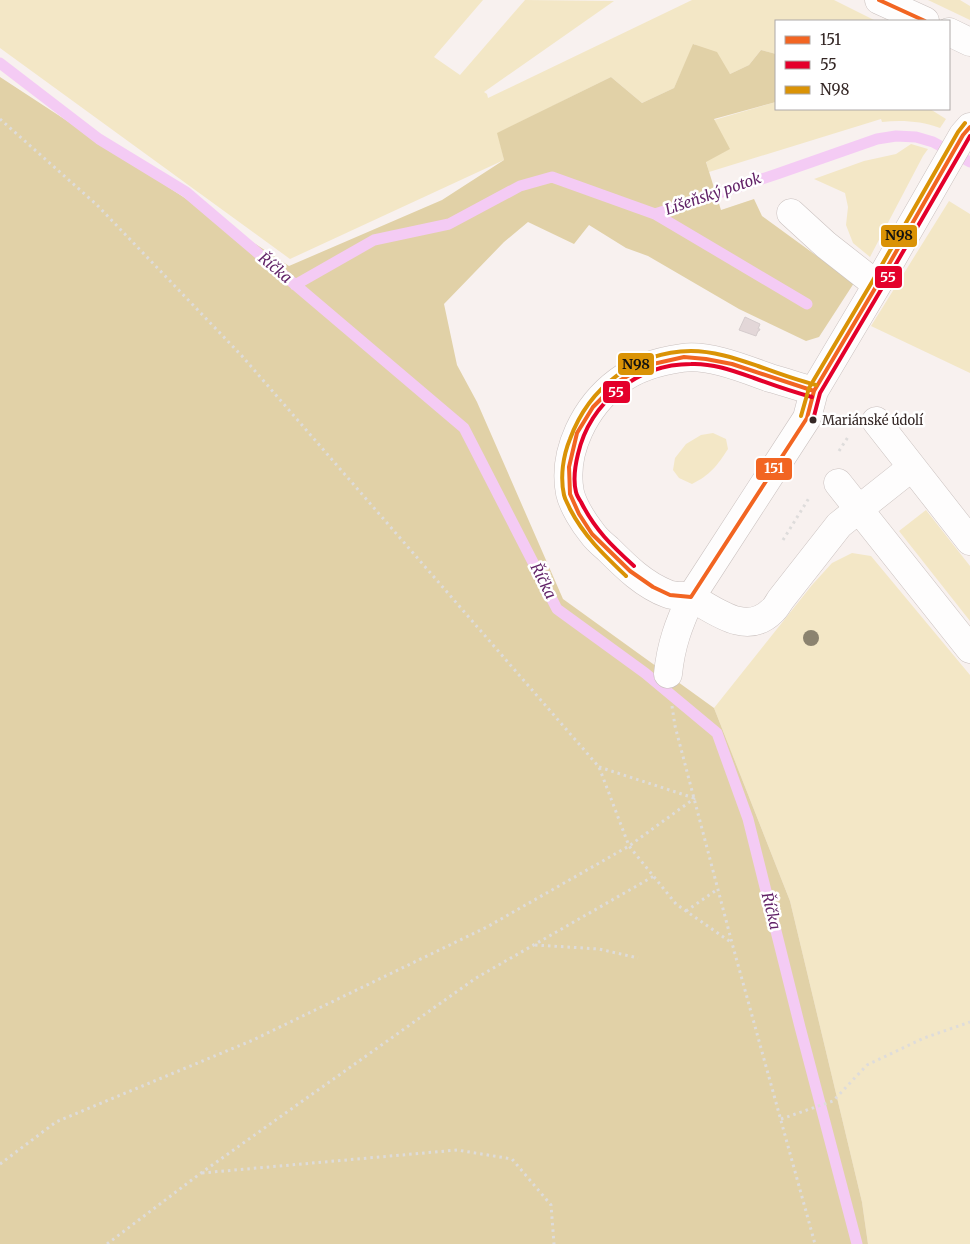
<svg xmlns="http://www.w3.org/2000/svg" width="970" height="1244" font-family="Merriweather,serif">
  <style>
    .green { fill: #f3e7c6 }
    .forest { fill: #e1d1a7 }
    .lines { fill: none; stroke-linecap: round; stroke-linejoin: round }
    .stream { stroke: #f4cbf4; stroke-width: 11 }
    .building { fill: #e3d7d8; stroke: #d5cccd }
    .minor-casing { stroke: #cac1bf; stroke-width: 29 }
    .path { stroke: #dedcdb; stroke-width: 3; stroke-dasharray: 2.5 4; stroke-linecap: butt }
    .minor { stroke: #fefdfd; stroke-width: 28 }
    .bus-1-casing { stroke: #fff; stroke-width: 8 }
    .bus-2-casing { stroke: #fff; stroke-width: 8 }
    .bus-3-casing { stroke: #fff; stroke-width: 8 }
    .bus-1 { stroke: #f26522; stroke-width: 4 }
    .bus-2 { stroke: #e4002b; stroke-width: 4 }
    .bus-3 { stroke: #da9306; stroke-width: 4 }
    .tree { fill: #8b836f }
    .bus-dot { fill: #352826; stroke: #fff; stroke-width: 2 }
    .labels { text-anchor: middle; stroke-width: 5; stroke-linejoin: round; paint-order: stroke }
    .bus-label { font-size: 13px; fill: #352826; stroke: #fff; text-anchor: start }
    .water-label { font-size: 15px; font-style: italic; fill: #622368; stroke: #fff }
    .line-badge { stroke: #fff; stroke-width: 2 }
    .badge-label { font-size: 14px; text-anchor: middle; font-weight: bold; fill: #fff }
    .pale-badge-label { font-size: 14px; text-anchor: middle; font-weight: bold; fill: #111 }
  </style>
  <rect width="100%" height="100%" fill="#f8f1ef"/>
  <path class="green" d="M 0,0 L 483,0 L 434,57 L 460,75 L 525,0 L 614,1 L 484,92 L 487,94 L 488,98 L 692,0 L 834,0 L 876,21 L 776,21 L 776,54 L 761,50 L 749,65 L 730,74 L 694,44 L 674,88 L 642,103 L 611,77 L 498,133 L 504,160 L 290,259 L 0,48 Z
    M 928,0 L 960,0 L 970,6 L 970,20 Z
    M 776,102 L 776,109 L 930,109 L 946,119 L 940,128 C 921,121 902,120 882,122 L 881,119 L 709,172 L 706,161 L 729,149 L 714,120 Z
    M 911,144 L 928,149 L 923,156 L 870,257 L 853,243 L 846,225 L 848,207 L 845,193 L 814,179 L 864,161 L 896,154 Z
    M 949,201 L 970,214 L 970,373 L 871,326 Z
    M 713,433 L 726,439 L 728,449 C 717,466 710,475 692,484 L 679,478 L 673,470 L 675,458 L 686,444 L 701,435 Z
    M 926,510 L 970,566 L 970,621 L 899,531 Z
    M 852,553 L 871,556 L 970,675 L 970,1244 L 868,1244 L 862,1202 L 790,901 L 714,708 L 812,585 L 832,563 Z"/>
  <path class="forest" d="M 693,44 L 717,52 L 730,74 L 749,65 L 761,50 L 776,54 L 776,102 L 714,119 L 730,149 L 706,162 L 721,210 L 754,199 L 762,216 L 854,283 L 819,337 L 806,341 L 739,309 L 648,256 L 626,248 L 589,225 L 574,244 L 528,222 L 504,242 L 444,304 L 457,365 L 477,402 L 563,599 L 714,708 L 790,901 L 862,1202 L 868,1244 L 0,1244 L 0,77 L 289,266 L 442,200 L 504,160 L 497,133 L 611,77 L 642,103 L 674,88 Z"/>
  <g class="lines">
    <path class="stream" d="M 0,63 L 99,139 L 186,192 L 464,428 L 557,609 L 645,673 L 717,733 L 748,819 L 800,1027 L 857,1244
      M 655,214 L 777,174 L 877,139 L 896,136 L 916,137 L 933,142 L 970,162
      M 295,285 L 374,240 L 449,224 L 520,186 L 552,177 L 655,214 L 807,304"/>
  </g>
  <path class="building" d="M 745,317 L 760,324 L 758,329 L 760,329 L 759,331 L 758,331 L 756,336 L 739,330 Z"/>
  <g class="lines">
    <g class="minor-casing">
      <path id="minor" d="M 879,0 L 925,21
        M 949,32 L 970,42
        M 791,213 L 826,245 L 877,285
        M 814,391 C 799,387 785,382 770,378 C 745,369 709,354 682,358 C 661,361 636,368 619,381 C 585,406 562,452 570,493 C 573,506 584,523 592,533 C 596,539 602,544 608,549 C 626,567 644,585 668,594 C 676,597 686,594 694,599 C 717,612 747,636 772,611 C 776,608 778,603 781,599 L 839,525 L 912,467
        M 876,421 L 970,541
        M 838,483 L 970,649
        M 668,674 C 671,644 679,624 691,597 L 807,418 L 814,391 L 877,285 L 963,135 L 970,127"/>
    </g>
    <path class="path" d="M 0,119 L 97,205 L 242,356 L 599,767 L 629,846 L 676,904 L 732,943
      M 839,451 L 848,437
      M 783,540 L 809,498
      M 672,706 L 675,726 L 732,943 L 815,1244
      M 599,767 L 694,798
      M 686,911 L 718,889
      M 535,945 L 599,949 L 638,958
      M 781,1119 L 833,1101 L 867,1065 L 924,1038 L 970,1022
      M 0,1164 L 56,1122 L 253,1040 L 487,927 L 629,846 L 695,798
      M 202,1173 L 457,1150 L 512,1159 L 551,1205 L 554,1244
      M 107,1244 L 201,1173 L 476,978 L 654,876"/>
    <use href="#minor" class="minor"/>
    <g class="bus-1-casing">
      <path id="bus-1" d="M 879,0 L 925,21
        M 684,357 L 706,359 L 732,364 L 814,391 L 807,418 L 691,597 L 670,595 L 653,587 L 630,571 L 592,534 L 579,514 L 570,494 L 569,467 L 577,433 L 593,407 L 619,381 L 633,373 L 653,364 Z
        M 814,391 L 877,285 L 963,135 L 970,127"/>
    </g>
    <g class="bus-2-casing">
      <path id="bus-2" d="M 813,420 L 820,393 L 882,288 L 970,136
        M 634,566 C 612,546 595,530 581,502 C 579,499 577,496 576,492 C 573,480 575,466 578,454 C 590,402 638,364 691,364 C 713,363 734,371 754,378 C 773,385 793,392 812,397"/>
    </g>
    <g class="bus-3-casing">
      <path id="bus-3" d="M 801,416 L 809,388 L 872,282 L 958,132 L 965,123
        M 626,576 C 603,554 584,536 570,509 C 568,504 565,500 564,495 C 560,477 563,456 570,439 C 589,387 635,352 691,351 C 714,351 737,359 758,366 C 777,373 796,380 816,385"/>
    </g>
    <use href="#bus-1" class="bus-1"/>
    <use href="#bus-2" class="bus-2"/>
    <use href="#bus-3" class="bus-3"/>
  </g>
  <circle class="tree" cx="811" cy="638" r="8"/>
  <circle class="bus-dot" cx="813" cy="420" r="4.5"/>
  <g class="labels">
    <g class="bus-label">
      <text x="822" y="425">Mariánské údolí</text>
    </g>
    <g class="water-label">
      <text transform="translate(713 194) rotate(-19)" y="5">Líšeňský potok</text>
      <text transform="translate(275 268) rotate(40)" y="5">Říčka</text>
      <text transform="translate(543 581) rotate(63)" y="5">Říčka</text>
      <text transform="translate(771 911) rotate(76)" y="5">Říčka</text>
    </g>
  </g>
  <g class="line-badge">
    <rect x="880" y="224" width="38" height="24" rx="5" fill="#da9306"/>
    <rect x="874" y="265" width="29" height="24" rx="5" fill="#e4002b"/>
    <rect x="617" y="352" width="38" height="24" rx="5" fill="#da9306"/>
    <rect x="602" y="380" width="29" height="24" rx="5" fill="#e4002b"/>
    <rect x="755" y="457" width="38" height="24" rx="5" fill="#f26522"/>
  </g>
  <g class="badge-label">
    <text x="888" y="282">55</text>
    <text x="616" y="397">55</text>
    <text x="774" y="473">151</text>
  </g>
  <g class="pale-badge-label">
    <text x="899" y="240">N98</text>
    <text x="636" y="369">N98</text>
  </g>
  <rect x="775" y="20" width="175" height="90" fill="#ffffff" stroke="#aea9a8"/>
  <rect x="785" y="36" width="25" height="8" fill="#f26522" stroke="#aea9a8"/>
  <text x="820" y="45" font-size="15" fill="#352826">151</text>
  <rect x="785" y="61" width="25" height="8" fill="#e4002b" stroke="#aea9a8"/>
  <text x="820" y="70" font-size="15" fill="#352826">55</text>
  <rect x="785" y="86" width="25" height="8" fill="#da9306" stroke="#aea9a8"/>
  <text x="820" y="95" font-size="15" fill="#352826">N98</text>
</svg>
